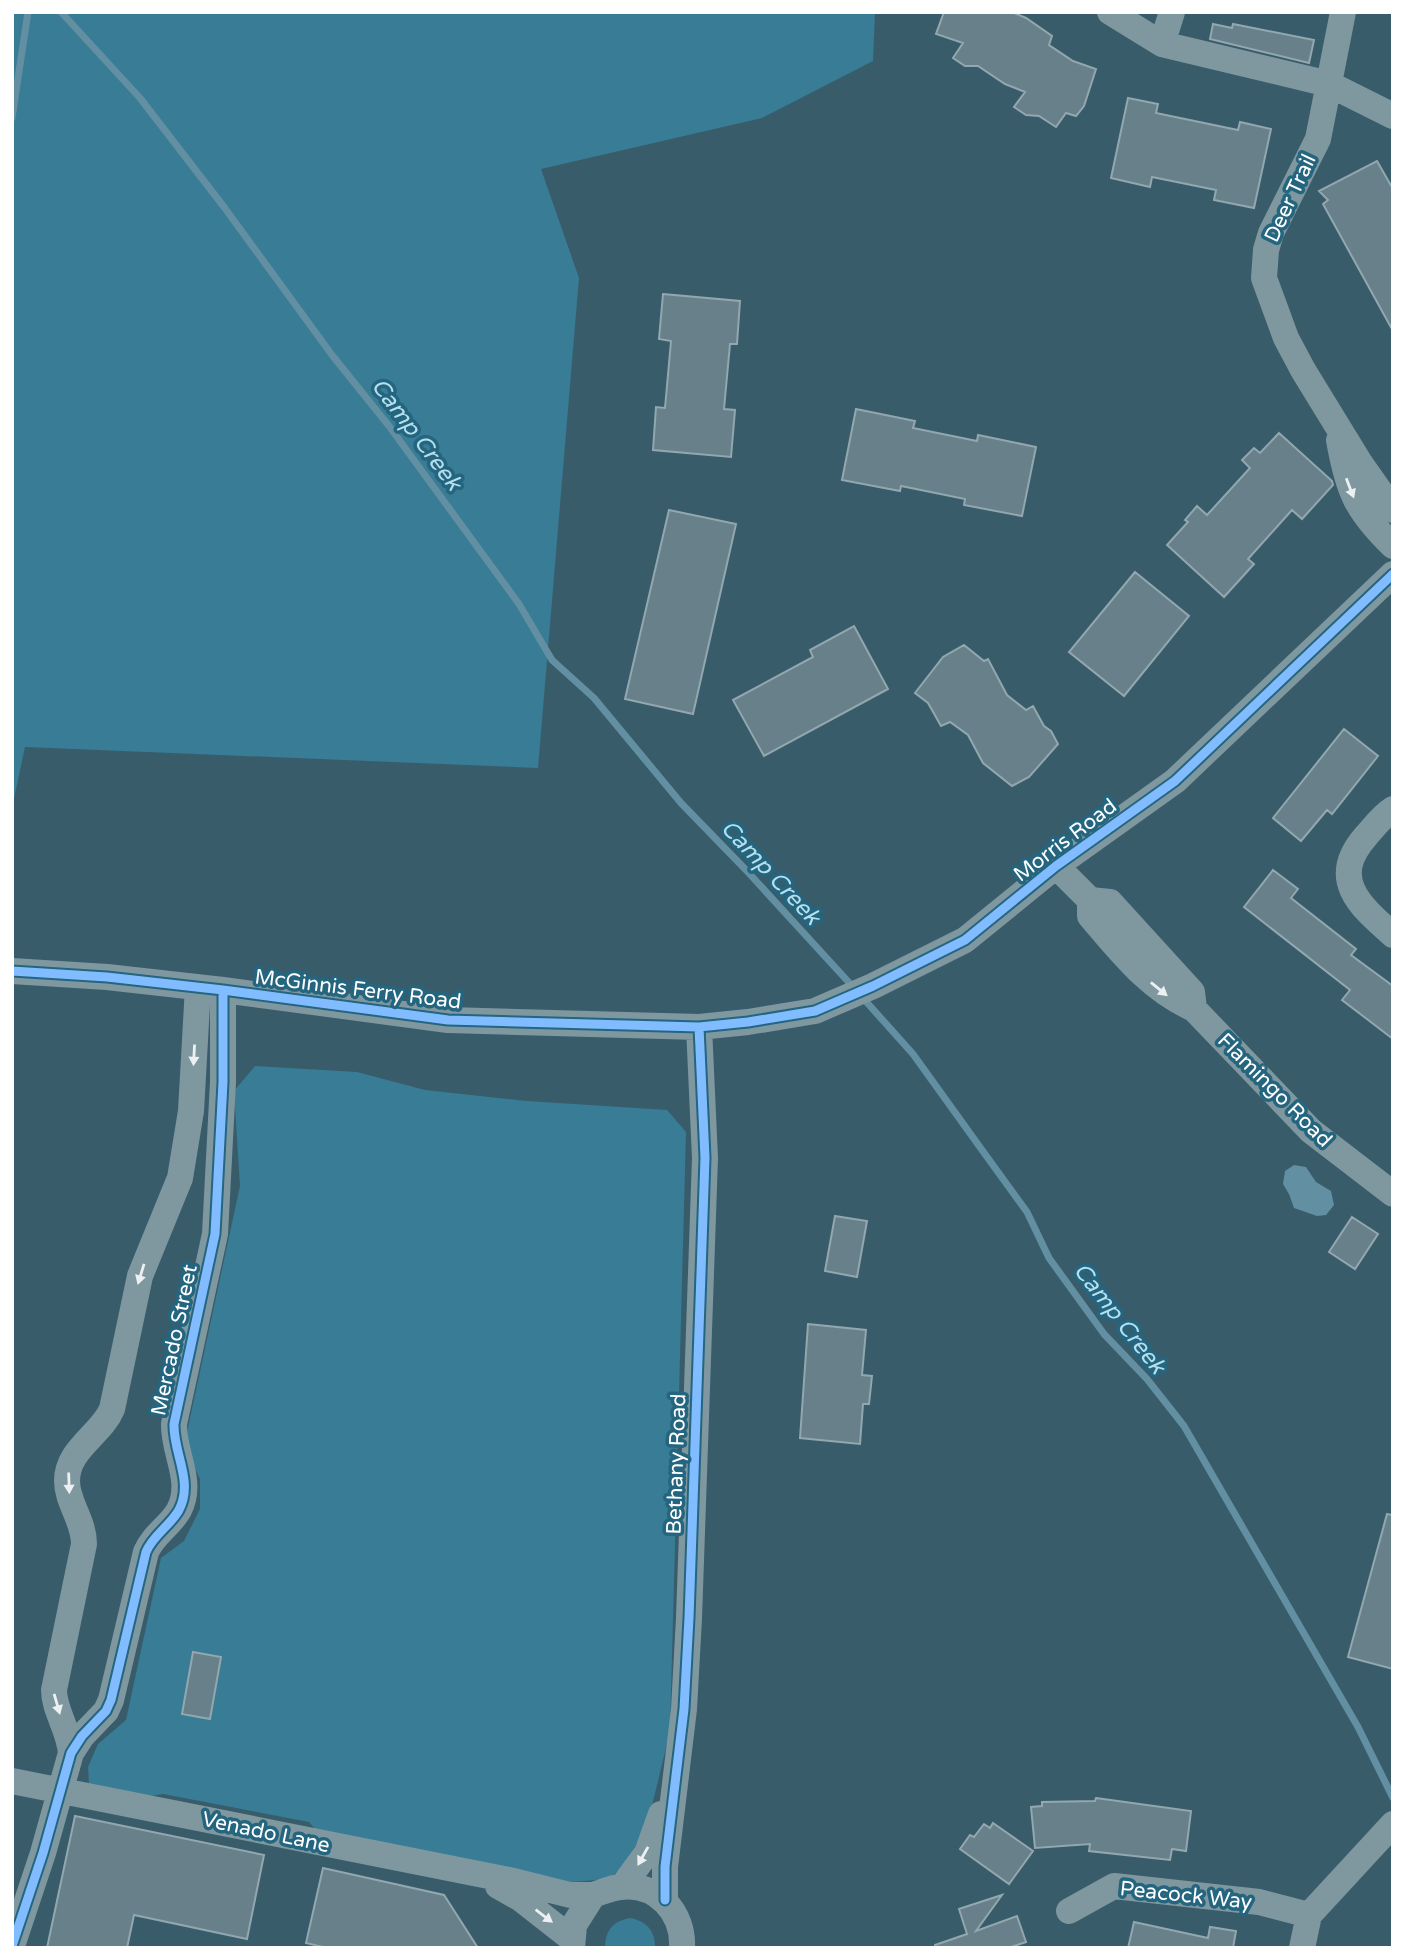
<svg xmlns="http://www.w3.org/2000/svg" width="1405" height="1960" font-family="'Varela Round',sans-serif">
  <style>
    .green { fill: #387c96 }
    .water { fill: #628fa1 }
    .lines { fill: none; stroke-linecap: round; stroke-linejoin: round }
    .stream { stroke: #628fa1; stroke-width: 7 }
    .building { fill: #67808a; stroke: #92a7af; stroke-width: 2 }
    .minor { stroke: #7f98a0; stroke-width: 26 }
    .cycleway-casing { stroke: #24657f; stroke-width: 13 }
    .cycleway { stroke: #80bcff; stroke-width: 9 }
    .oneway { fill: #ecf0f1 }
    .labels { text-anchor: middle; stroke-width: 7; stroke-linejoin: round; paint-order: stroke }
    .street-label { font-size: 21px; fill: #fff; stroke: #24657f }
    .water-label { font-size: 23px; font-style: italic; fill: #b5dfee; stroke: #24657f }
  </style>
  <rect width="100%" height="100%" fill="#395c6a"/>
  <path class="green" d="M 12,12 L 875,12 L 873,61 L 762,118 L 541,169 L 579,278 L 538,768 L 25,747 L 12,808 Z
    M 255,1066 L 357,1072 L 425,1090 L 527,1101 L 667,1110 L 686,1132 L 670,1731 L 652,1806 L 630,1860 L 609,1879 L 559,1883 L 319,1834 L 309,1822 L 163,1794 L 137,1798 L 89,1784 L 88,1767 L 98,1744 L 126,1720 L 161,1558 L 184,1541 L 200,1509 L 200,1479 L 184,1446 L 240,1186 L 234,1091 Z
    M 630,1918 C 646,1921 656,1931 655,1948 L 605,1948 C 605,1931 613,1921 630,1918 Z"/>
  <path class="water" d="M 1294,1165 L 1306,1167 L 1316,1182 L 1331,1191 L 1334,1205 L 1326,1215 L 1317,1216 L 1294,1208 L 1289,1194 L 1283,1184 L 1285,1171 Z"/>
  <g class="lines">
    <path class="stream" d="M 61,12 L 140,98 L 224,207 L 332,355 L 389,426 L 519,604 L 552,660 L 594,698 L 681,803 L 746,870 L 854,988
      M 12,118 L 28,12
      M 862,997 L 913,1054 L 982,1150 L 1027,1212 L 1049,1258 L 1104,1334 L 1147,1379 L 1184,1426 L 1358,1727 L 1393,1798"/>
  </g>
  <path class="building" d="M 944,12 L 1012,12 L 1026,18 L 1052,36 L 1049,45 L 1073,61 L 1096,69 L 1084,106 L 1076,116 L 1066,113 L 1056,127 L 1039,116 L 1026,115 L 1014,107 L 1025,92 L 1005,84 L 978,66 L 965,66 L 953,58 L 963,43 L 936,34 Z
    M 1213,24 L 1232,28 L 1233,24 L 1314,40 L 1309,63 L 1210,39 Z
    M 1128,98 L 1158,104 L 1156,113 L 1238,130 L 1240,122 L 1271,129 L 1254,208 L 1214,200 L 1216,190 L 1152,177 L 1150,187 L 1111,178 Z
    M 1377,161 L 1393,189 L 1393,331 L 1323,204 L 1328,200 L 1319,191 Z
    M 663,294 L 740,301 L 737,344 L 730,344 L 724,409 L 735,410 L 731,457 L 653,450 L 656,407 L 665,408 L 671,341 L 659,339 Z
    M 856,409 L 915,421 L 913,428 L 977,441 L 978,435 L 1036,447 L 1022,516 L 964,505 L 965,499 L 901,486 L 900,491 L 842,480 Z
    M 1279,433 L 1332,481 L 1333,485 L 1302,519 L 1292,510 L 1248,559 L 1254,564 L 1224,597 L 1167,545 L 1188,522 L 1185,520 L 1197,506 L 1207,515 L 1250,468 L 1242,460 L 1254,448 L 1260,453 Z
    M 669,510 L 736,524 L 693,714 L 625,699 Z
    M 1135,572 L 1189,616 L 1124,696 L 1069,652 Z
    M 854,626 L 888,689 L 764,756 L 733,700 L 813,657 L 810,650 Z
    M 964,645 L 984,661 L 988,659 L 1007,695 L 1026,710 L 1033,706 L 1044,726 L 1051,731 L 1058,744 L 1029,777 L 1012,786 L 983,763 L 968,735 L 950,722 L 941,726 L 928,703 L 915,693 L 943,657 Z
    M 1344,729 L 1378,756 L 1332,814 L 1327,810 L 1301,841 L 1273,818 Z
    M 1273,870 L 1298,889 L 1291,898 L 1356,949 L 1351,955 L 1393,986 L 1393,1039 L 1342,1000 L 1350,990 L 1244,907 Z
    M 835,1216 L 867,1221 L 857,1277 L 825,1271 Z
    M 1352,1217 L 1378,1234 L 1355,1269 L 1329,1252 Z
    M 808,1324 L 866,1330 L 862,1375 L 872,1376 L 869,1404 L 863,1404 L 860,1444 L 800,1438 Z
    M 1387,1514 L 1393,1515 L 1393,1669 L 1348,1657 Z
    M 193,1652 L 221,1657 L 210,1719 L 182,1714 Z
    M 1096,1798 L 1191,1811 L 1186,1851 L 1172,1849 L 1170,1860 L 1089,1851 L 1090,1844 L 1035,1848 L 1031,1807 L 1042,1806 L 1042,1802 L 1095,1801 Z
    M 75,1816 L 264,1855 L 247,1939 L 134,1915 L 127,1948 L 47,1948 Z
    M 993,1823 L 1033,1851 L 1009,1884 L 960,1849 L 970,1835 L 974,1837 L 984,1824 L 990,1828 Z
    M 323,1868 L 444,1895 L 478,1948 L 327,1948 L 306,1943 Z
    M 1002,1895 L 976,1931 L 1017,1916 L 1026,1942 L 1008,1948 L 935,1948 L 935,1945 L 967,1934 L 959,1909 Z
    M 1134,1922 L 1208,1938 L 1210,1927 L 1236,1931 L 1233,1948 L 1128,1948 Z"/>
  <g class="lines">
    <path class="minor" d="M 1110,12 L 1162,44 L 1329,84 L 1393,116
      M 1343,12 L 1318,139 L 1271,233 L 1266,250 L 1264,278 L 1286,338 L 1303,370 L 1360,463 L 1393,510
      M 1162,44 L 1172,12
      M 1339,440 C 1348,491 1356,510 1393,546
      M 1393,809 C 1382,816 1374,827 1366,836 C 1328,879 1360,906 1393,935
      M 1056,866 L 1090,900 L 1110,902 L 1192,992 L 1194,1009
      M 1090,900 L 1090,916 C 1121,952 1149,989 1194,1009 L 1311,1131 L 1393,1194
      M 12,971 L 107,977 L 223,990 L 448,1020 L 699,1027 L 748,1022 L 815,1011 L 873,986 L 965,940 L 1056,866 L 1175,781 L 1393,574
      M 71,1753 C 69,1729 54,1711 54,1690 L 84,1544 C 84,1520 67,1503 67,1481 C 67,1449 101,1435 112,1409 L 140,1276 L 180,1178 L 191,1111 L 198,987
      M 12,1781 L 514,1881 L 570,1895 L 593,1895
      M 498,1886 L 521,1899 L 572,1939
      M 622,1887 L 647,1853 L 661,1814
      M 665,1900 L 665,1867 L 684,1709 L 689,1618 L 705,1158 L 699,1027
      M 1069,1911 L 1114,1886 L 1259,1902 L 1309,1915
      M 12,1946 L 43,1853 L 71,1753 L 82,1736 L 106,1711 L 111,1700 L 146,1552 C 153,1535 170,1526 179,1510 C 194,1481 173,1453 174,1424 L 215,1234 L 223,1082 L 223,990
      M 572,1948 L 574,1925 L 593,1895 C 602,1892 611,1888 620,1887 C 657,1882 684,1913 682,1948
      M 1302,1948 L 1309,1915 L 1393,1824"/>
    <g class="cycleway-casing">
      <path id="cycleway" d="M 12,971 L 107,977 L 223,990 L 448,1020 L 699,1027 L 748,1022 L 815,1011 L 873,986 L 965,940 L 1056,866 L 1175,781 L 1393,574
        M 665,1900 L 665,1867 L 684,1709 L 689,1618 L 705,1158 L 699,1027
        M 12,1946 L 43,1853 L 71,1753 L 82,1736 L 106,1711 L 111,1700 L 146,1552 C 153,1535 170,1526 179,1510 C 194,1481 173,1453 174,1424 L 215,1234 L 223,1082 L 223,990"/>
    </g>
    <use href="#cycleway" class="cycleway"/>
  </g>
  <defs><path id="oneway-solid" d="M-6-.8H1V-3.2L6.5 0L1 3.2V.8H-6Z" transform="scale(1.75)"/></defs>
  <g class="oneway">
    <use href="#oneway-solid" transform="translate(1350 488) rotate(69)"/>
    <use href="#oneway-solid" transform="translate(1159 989) rotate(39)"/>
    <use href="#oneway-solid" transform="translate(194 1055) rotate(93)"/>
    <use href="#oneway-solid" transform="translate(141 1274) rotate(107)"/>
    <use href="#oneway-solid" transform="translate(69 1483) rotate(88)"/>
    <use href="#oneway-solid" transform="translate(57 1704) rotate(74)"/>
    <use href="#oneway-solid" transform="translate(643 1856) rotate(119)"/>
    <use href="#oneway-solid" transform="translate(544 1916) rotate(37)"/>
  </g>
  <g class="labels">
    <g class="street-label">
      <text transform="translate(1290 198) rotate(-65)" y="7">Deer Trail</text>
      <text transform="translate(1065 840) rotate(-37)" y="7">Morris Road</text>
      <text transform="translate(358 989) rotate(7)" y="7">McGinnis Ferry Road</text>
      <text transform="translate(1275 1090) rotate(45)" y="7">Flamingo Road</text>
      <text transform="translate(174 1340) rotate(-78)" y="7">Mercado Street</text>
      <text transform="translate(676 1464) rotate(-88)" y="7">Bethany Road</text>
      <text transform="translate(266 1832) rotate(12)" y="7">Venado Lane</text>
      <text transform="translate(1186 1895) rotate(6)" y="7">Peacock Way</text>
    </g>
    <g class="water-label">
      <text transform="translate(417 434) rotate(53)" y="8">Camp Creek</text>
      <text transform="translate(771 872) rotate(47)" y="8">Camp Creek</text>
      <text transform="translate(1120 1318) rotate(52)" y="8">Camp Creek</text>
    </g>
  </g>
  <rect width="1405" height="1960" fill="none" stroke="#ffffff" stroke-width="28"/>
</svg>
